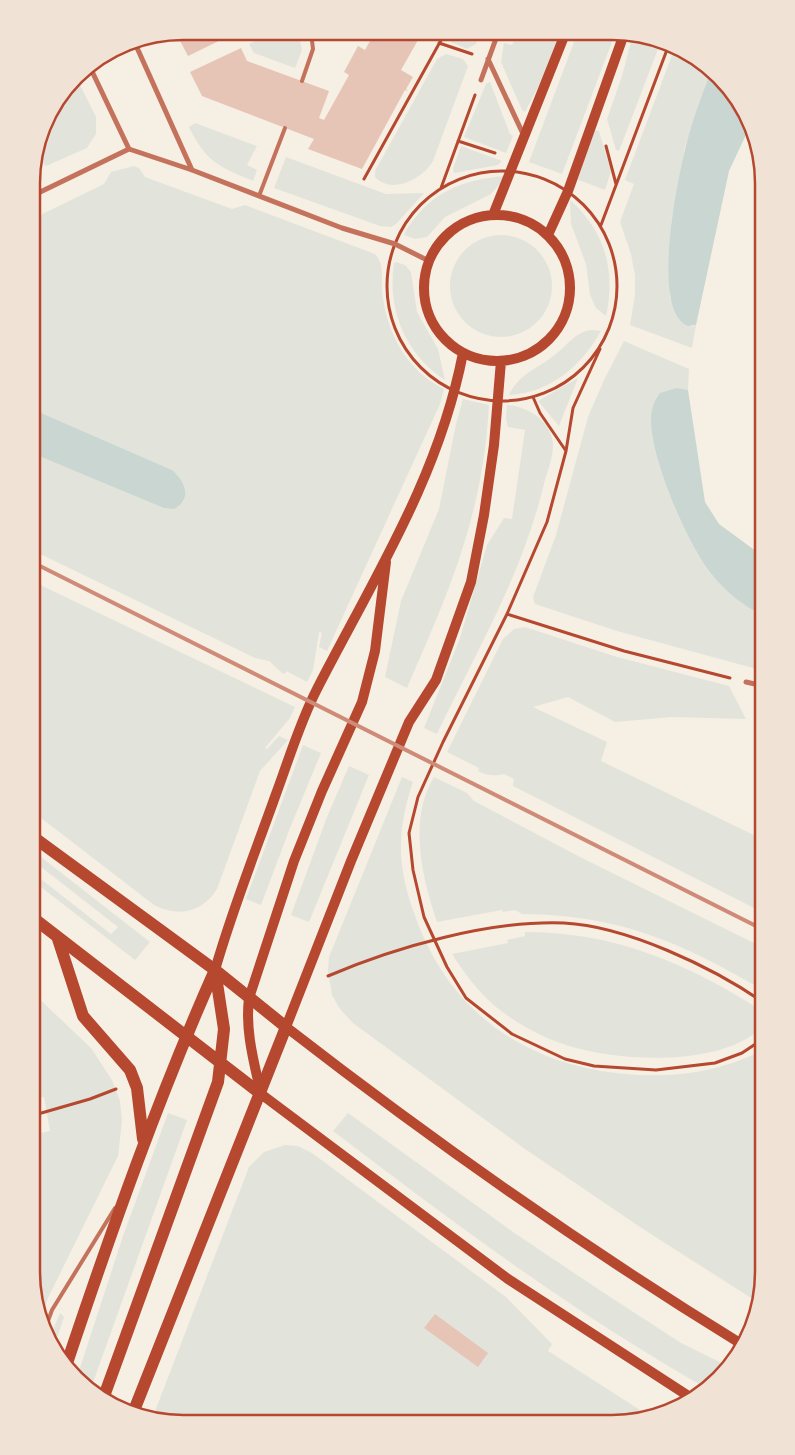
<svg xmlns="http://www.w3.org/2000/svg" width="795" height="1455" font-family="Arial,sans-serif">
  <style>
    .green { fill: #e2e4dc }
    .water { fill: #c9d6d2 }
    .building { fill: #e6c5b7 }
    .lines { fill: none; stroke-linecap: round; stroke-linejoin: round }
    .path { stroke: #b5482f; stroke-width: 3 }
    .service { stroke: #c5725c; stroke-width: 4 }
    .minor { stroke: #c5725c; stroke-width: 5 }
    .secondary { stroke: #b5482f; stroke-width: 10 }
    .primary { stroke: #b5482f; stroke-width: 12 }
    .rail { stroke: #cf8b77; stroke-width: 4 }
    .rim { fill: none; stroke: #b5482f; stroke-width: 2.5 }
  </style>
  <rect width="100%" height="100%" fill="#f6efe4"/>
  <path class="green" d="M 275,32 L 298,32 L 302,50 L 295,68 L 254,53 L 249,44 Z
    M 449,33 L 480,33 L 476,44 L 467,49 L 451,42 Z
    M 517,33 L 561,34 L 546,72 L 525,112 L 522,110 L 501,62 L 504,43 L 512,45 Z
    M 577,34 L 615,34 L 562,174 L 529,162 Z
    M 633,34 L 641,34 L 660,44 L 619,151 L 616,150 L 607,119 L 622,76 Z
    M 674,50 L 712,69 L 685,147 L 672,218 L 669,251 L 670,298 L 692,327 L 696,325 L 692,348 L 630,325 L 635,295 L 635,275 L 631,254 L 620,222 L 634,184 L 625,180 Z
    M 446,54 L 463,59 L 468,66 L 433,161 C 423,179 391,195 375,177 L 375,171 L 437,59 Z
    M 76,77 L 96,117 L 96,134 L 87,148 L 46,166 L 42,162 L 42,158 L 65,92 Z
    M 490,82 L 510,134 L 513,136 L 506,153 L 464,137 L 486,84 Z
    M 195,123 L 257,146 L 247,165 L 257,170 L 253,181 C 218,166 206,162 189,127 Z
    M 595,130 L 599,131 L 611,171 L 605,190 L 576,179 Z
    M 461,146 L 502,161 L 498,165 L 454,173 L 453,169 Z
    M 286,157 L 386,194 L 424,193 L 396,224 L 391,227 L 380,226 L 274,188 Z
    M 134,166 L 139,168 L 145,177 L 232,209 L 245,205 L 375,254 C 385,265 381,277 382,290 C 386,332 406,370 444,389 L 440,404 L 327,651 L 319,647 L 322,633 L 319,632 L 313,670 L 307,682 L 286,671 L 285,674 L 282,673 L 269,661 L 255,658 L 32,550 L 32,453 L 104,482 L 183,502 C 189,489 179,481 172,470 L 32,409 L 32,219 L 104,184 L 111,172 Z
    M 507,176 L 491,194 L 445,217 L 427,237 L 415,239 L 404,235 C 407,227 414,219 420,212 C 443,187 473,178 507,176 Z
    M 570,200 C 605,231 616,271 606,316 L 596,308 L 590,295 L 586,264 L 571,224 Z
    M450 286a51 51 0 1 1 102 0a51 51 0 1 1-102 0Z
    M 396,262 L 405,265 L 411,272 L 417,312 L 438,349 L 445,380 C 405,353 387,310 394,263 Z
    M 593,330 L 601,331 C 582,365 551,393 509,395 C 519,374 535,370 552,357 C 567,347 574,331 593,330 Z
    M 624,341 L 689,369 L 688,390 L 677,388 L 654,404 C 642,437 689,549 712,575 C 726,591 745,607 764,616 L 764,671 L 617,631 L 535,604 L 533,597 L 556,535 L 588,417 L 604,380 Z
    M 578,378 L 559,426 L 538,401 Z
    M 463,399 L 489,405 C 483,515 450,589 407,688 L 385,677 L 401,601 L 439,509 L 456,424 Z
    M 507,405 C 528,407 550,420 553,443 C 554,456 547,472 544,484 C 522,575 477,650 437,734 L 424,728 L 460,638 L 487,545 L 504,518 L 512,519 L 525,430 L 508,427 L 506,419 Z
    M 32,581 L 295,707 L 290,718 L 265,748 L 267,749 L 279,736 L 288,740 L 260,771 L 217,889 C 203,912 178,918 154,905 L 32,811 Z
    M 525,627 L 617,657 L 729,686 L 746,719 L 672,717 L 615,722 L 568,697 L 533,707 L 607,742 L 601,761 L 764,840 L 764,913 L 513,786 L 514,779 L 504,774 C 496,776 486,776 478,771 L 479,768 L 447,752 L 503,639 L 514,629 Z
    M 303,745 L 321,753 L 290,828 L 261,905 L 246,899 Z
    M 349,766 L 369,775 L 309,922 L 291,915 L 327,817 Z
    M 402,777 L 413,782 C 395,835 398,872 417,921 C 454,1020 536,1070 639,1075 C 684,1077 723,1070 763,1050 L 763,1282 L 759,1303 L 643,1229 L 525,1149 L 353,1023 L 340,1009 L 332,995 L 328,971 L 329,957 Z
    M 434,777 L 467,793 L 474,801 L 582,858 L 764,948 L 763,990 C 680,942 620,915 522,914 L 515,910 L 503,912 L 502,910 L 437,922 C 422,878 408,819 434,777 Z
    M 32,850 L 150,942 L 135,960 L 32,880 L 32,872 L 111,934 L 118,927 L 32,860 Z
    M 525,932 C 615,932 686,963 761,1010 L 763,1012 L 763,1027 C 720,1067 622,1062 569,1046 C 549,1040 529,1030 511,1018 C 486,1002 468,979 452,954 L 508,943 L 507,940 L 525,936 Z
    M 32,992 L 91,1048 L 112,1080 L 120,1101 L 122,1121 L 118,1156 L 48,1298 L 40,1321 L 31,1272 L 31,1135 L 50,1131 L 44,1097 L 31,1099 Z
    M 168,1113 L 187,1120 L 90,1391 L 83,1386 L 77,1377 L 123,1236 Z
    M 348,1113 L 513,1232 L 598,1289 L 681,1343 L 730,1367 L 708,1389 C 575,1314 454,1223 333,1131 Z
    M 285,1145 L 298,1146 L 312,1153 L 506,1297 L 552,1344 L 548,1351 L 651,1417 L 612,1424 L 163,1422 L 152,1419 L 249,1167 L 264,1152 Z
    M 60,1313 L 64,1317 L 55,1344 L 50,1337 Z"/>
  <path class="water" d="M 712,69 L 750,126 L 729,171 L 696,325 L 688,326 C 648,310 680,164 690,131 C 696,110 704,90 712,69 Z
    M 677,388 L 688,390 L 705,502 L 719,524 L 764,557 L 764,616 C 745,607 726,592 713,576 C 689,549 644,445 652,410 C 653,404 656,398 660,393 Z
    M 32,409 L 172,470 C 185,481 193,499 174,509 L 164,508 L 32,453 Z"/>
  <path class="building" d="M 183,31 L 222,31 L 225,38 L 188,56 L 176,33 Z
    M 375,32 L 422,33 L 401,70 L 413,77 L 406,89 L 408,91 L 405,90 L 362,169 L 308,149 L 314,139 L 202,96 L 190,72 L 241,48 L 247,61 L 329,91 L 319,118 L 324,120 L 349,75 L 344,72 L 358,46 L 365,50 Z
    M 435,1314 L 488,1353 L 478,1367 L 424,1328 Z"/>
  <g class="lines">
    <path class="path" d="M 439,43 L 472,54
      M 458,141 L 495,153
      M 606,146 L 616,184
      M387 286a115 115 0 1 1 230 0a115 115 0 1 1-230 0Z
      M 364,179 L 445,33
      M 441,188 L 475,95
      M 601,225 L 668,47
      M 600,349 L 573,408 L 566,451 L 547,522 L 507,614 L 443,742 L 418,797 L 409,833 L 413,870 L 424,917 L 447,967 L 466,998 L 512,1034 L 565,1059 L 594,1066 L 656,1070 L 715,1063 L 742,1053 L 763,1039
      M 533,397 L 540,413 L 566,451
      M 507,614 L 624,651 L 730,678
      M 328,976 C 396,947 490,920 564,923 C 626,926 712,967 763,1002
      M 31,1116 L 90,1099 L 116,1089"/>
    <path class="service" d="M 302,81 L 313,49 L 311,32
      M 259,196 L 285,128
      M 45,1329 L 52,1310 L 115,1208"/>
    <path class="minor" d="M 134,41 L 192,170
      M 488,59 L 524,136
      M 89,65 L 129,149
      M 481,80 L 498,33
      M 32,196 L 129,149 L 192,170 L 342,228 L 395,244 L 429,261
      M 746,682 L 764,686"/>
    <path class="secondary" d="M 493,215 L 565,34
      M424 288a73 73 0 1 1 146 0a73 73 0 1 1-146 0Z
      M 548,235 L 568,191 L 624,34
      M 501,361 L 494,445 L 484,515 L 471,582 L 436,680 L 409,722 L 351,861 L 286,1027 C 433,1141 585,1248 743,1345
      M 386,562 L 375,651 L 362,702 L 322,791 L 294,861 L 249,998 C 245,1031 254,1062 261,1094 L 508,1279 L 693,1399
      M 215,970 C 232,910 255,853 276,794 C 289,759 300,722 317,689 C 374,578 439,477 463,353"/>
    <path class="primary" d="M 32,836 L 215,970 L 286,1027 L 133,1413
      M 32,917 L 261,1094
      M 57,936 L 83,1016 L 130,1070 L 137,1088 L 143,1139
      M 67,1363 C 112,1229 158,1098 215,970
      M 103,1399 L 218,1082 L 224,1029 L 215,970"/>
    <path class="rail" d="M 32,562 L 764,930"/>
  </g>
  <path d="M0 0H795V1455H0ZM183 40H612A143 143 0 0 1 755 183V1272A143 143 0 0 1 612 1415H183A143 143 0 0 1 40 1272V183A143 143 0 0 1 183 40Z" fill="#f1e2d6" fill-rule="evenodd"/>
  <path class="rim" d="M183 40H612A143 143 0 0 1 755 183V1272A143 143 0 0 1 612 1415H183A143 143 0 0 1 40 1272V183A143 143 0 0 1 183 40Z"/>
</svg>
